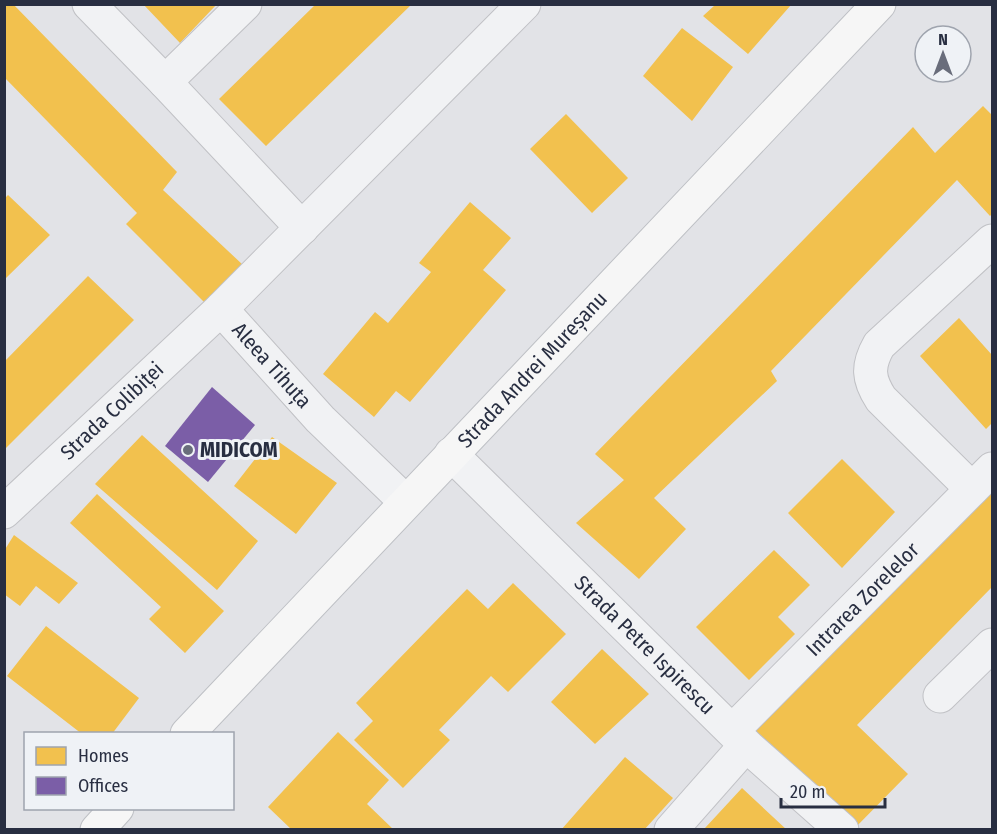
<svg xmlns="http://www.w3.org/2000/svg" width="997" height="834" font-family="'Fira Sans Condensed',sans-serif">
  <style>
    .homes { fill: #f2c14e }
    .offices { fill: #7b5ea7 }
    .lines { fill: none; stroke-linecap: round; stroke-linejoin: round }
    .minor-casing { stroke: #c0c1c5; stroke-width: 35 }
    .major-casing { stroke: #bec0c5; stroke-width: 35 }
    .minor { stroke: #f1f2f4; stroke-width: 33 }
    .major { stroke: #f6f6f6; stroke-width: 33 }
    .poi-dot { fill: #696d7b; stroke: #eff2f6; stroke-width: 2 }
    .labels { text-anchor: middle; stroke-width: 6; stroke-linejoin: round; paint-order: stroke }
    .street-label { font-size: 21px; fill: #282e41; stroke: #eff2f6 }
    .poi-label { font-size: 21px; font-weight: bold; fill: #282e41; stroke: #eff2f6; text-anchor: start }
  </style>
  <rect width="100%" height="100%" fill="#e2e3e7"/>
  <path class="homes" d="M 5,4 L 13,4 L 177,172 L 163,190 L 243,265 L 205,303 L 126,224 L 137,213 L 5,78 Z
    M 143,4 L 217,4 L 180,43 Z
    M 316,4 L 412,4 L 266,146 L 219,99 Z
    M 715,5 L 791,5 L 748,54 L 703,16 Z
    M 682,28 L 733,67 L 692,121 L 643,76 Z
    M 983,106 L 992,115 L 992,214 L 990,216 L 957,180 L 771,371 L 777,381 L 654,498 L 686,529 L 639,579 L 576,523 L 624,480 L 595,454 L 913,127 L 935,153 Z
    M 566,114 L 628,178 L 592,213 L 530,149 Z
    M 8,195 L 50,235 L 5,279 L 5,198 Z
    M 470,202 L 511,238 L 483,270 L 506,290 L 410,402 L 396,391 L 374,417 L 323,374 L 375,312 L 388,323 L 431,272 L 419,263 Z
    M 88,276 L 134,320 L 4,450 L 4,362 Z
    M 959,318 L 992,355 L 992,423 L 986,429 L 920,356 Z
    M 142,435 L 258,541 L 217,590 L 95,484 Z
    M 272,437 L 337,483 L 296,534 L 234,486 Z
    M 842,459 L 895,512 L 842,568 L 788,513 Z
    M 992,488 L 992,587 L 857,725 L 908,774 L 853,830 L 752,732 Z
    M 97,494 L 224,611 L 185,653 L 149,619 L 161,607 L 70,523 Z
    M 14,535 L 78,583 L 59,604 L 36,586 L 20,606 L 4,594 L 4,551 Z
    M 774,550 L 810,585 L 778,617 L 795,634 L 749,680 L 696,627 Z
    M 513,583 L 566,634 L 508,692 L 491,676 L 439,730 L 450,740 L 403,788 L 354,740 L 373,721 L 356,703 L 467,589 L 488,609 Z
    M 46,626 L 139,698 L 112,734 L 82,734 L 7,676 Z
    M 602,649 L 649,694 L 595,744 L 551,702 Z
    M 338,732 L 389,780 L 367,804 L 394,830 L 292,830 L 268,807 Z
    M 625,757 L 673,798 L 644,830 L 561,830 Z
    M 742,788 L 787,830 L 707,830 L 705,828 Z"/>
  <path class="offices" d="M 212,387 L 255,425 L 208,482 L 165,446 Z"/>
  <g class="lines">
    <g class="minor-casing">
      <g id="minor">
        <path d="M 89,4 L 165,82"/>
        <path d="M 245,4 L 165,82 L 302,228"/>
        <path id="s1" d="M 221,309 L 320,419 L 406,502"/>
        <path id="s2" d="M 451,454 L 746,745 L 842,830"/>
        <path d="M 972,489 L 881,399 C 868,379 867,366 879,345 L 992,241"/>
        <path id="s3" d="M 4,512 L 221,309 L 524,4"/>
        <path d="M 940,696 L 992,645"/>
        <path id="s4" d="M 733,730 L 992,469"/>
        <path d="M 671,830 L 746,745"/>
      </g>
    </g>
    <g class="major-casing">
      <g id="major">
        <path id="s5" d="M 187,734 L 879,4"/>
        <path d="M 97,830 L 117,808"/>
      </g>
    </g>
    <use href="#minor" class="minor"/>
    <use href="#major" class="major"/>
  </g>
  <circle class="poi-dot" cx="188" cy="450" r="6"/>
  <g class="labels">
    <g class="street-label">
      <text dy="7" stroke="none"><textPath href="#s1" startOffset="76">Aleea Tihuța</textPath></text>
      <text dy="7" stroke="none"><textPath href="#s5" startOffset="502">Strada Andrei Mureșanu</textPath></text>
      <text dy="7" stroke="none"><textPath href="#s3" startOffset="148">Strada Colibiței</textPath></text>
      <text dy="7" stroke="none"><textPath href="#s4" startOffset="184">Intrarea Zorelelor</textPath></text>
      <text dy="7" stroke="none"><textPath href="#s2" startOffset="272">Strada Petre Ispirescu</textPath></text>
    </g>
    <g class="poi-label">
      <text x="200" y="457">MIDICOM</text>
    </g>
  </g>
  <rect width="997" height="834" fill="none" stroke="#282e41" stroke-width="12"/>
  <rect x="24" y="732" width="210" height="78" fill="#eff2f6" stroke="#9fa4ae" stroke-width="1.5"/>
  <rect x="36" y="747" width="30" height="18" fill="#f2c14e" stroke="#9fa4ae" stroke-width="1.5"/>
  <text x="78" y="762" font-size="18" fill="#282e41">Homes</text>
  <rect x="36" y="777" width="30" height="18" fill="#7b5ea7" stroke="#9fa4ae" stroke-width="1.5"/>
  <text x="78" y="792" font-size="18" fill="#282e41">Offices</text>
  <g transform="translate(943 54)"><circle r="28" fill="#eff2f6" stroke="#9fa4ae" stroke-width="1.5"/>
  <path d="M0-4.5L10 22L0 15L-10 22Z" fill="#696d7b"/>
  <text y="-9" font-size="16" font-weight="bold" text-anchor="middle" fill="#282e41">N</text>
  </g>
  <path d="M781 798v9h104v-9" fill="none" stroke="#282e41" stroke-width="3"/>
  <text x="790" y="798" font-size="18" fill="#282e41" stroke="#eff2f6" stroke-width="4.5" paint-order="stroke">20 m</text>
</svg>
